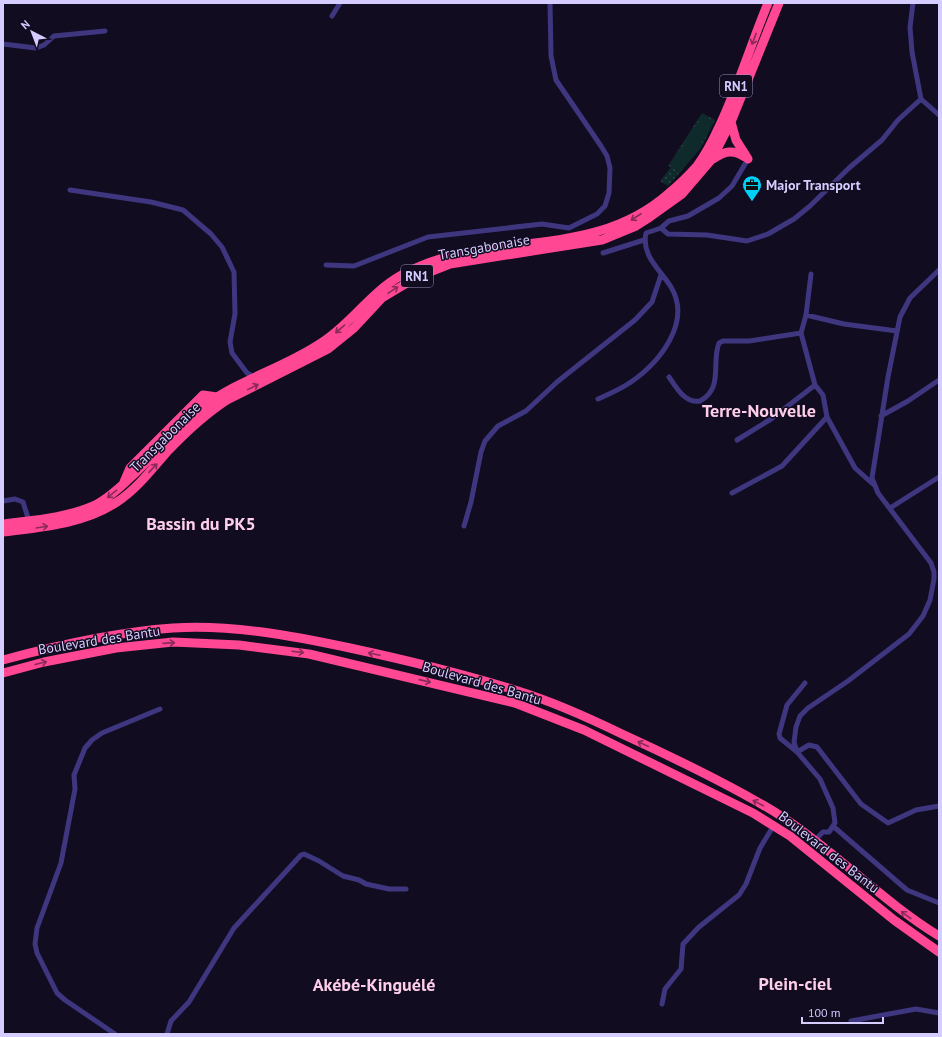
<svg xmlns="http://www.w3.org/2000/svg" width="942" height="1037" font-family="'PT Sans',sans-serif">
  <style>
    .grass { fill: url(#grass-dots) }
    .pitch { fill: #0f2a2a }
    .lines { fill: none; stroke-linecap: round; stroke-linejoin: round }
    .street { stroke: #3e3780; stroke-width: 5 }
    .highway { stroke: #ff4794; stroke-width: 9 }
    .oneway { stroke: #882a5a }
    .labels { text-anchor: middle; stroke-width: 3; stroke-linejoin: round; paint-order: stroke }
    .shield { fill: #110c20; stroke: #9a92bc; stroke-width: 1 }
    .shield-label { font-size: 13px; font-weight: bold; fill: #d5ccff }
    .poi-label { font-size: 14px; font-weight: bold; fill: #d5ccff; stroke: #110c20; text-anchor: start }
    .street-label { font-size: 14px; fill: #d5ccff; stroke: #110c20 }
    .district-label { font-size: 18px; font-weight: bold; fill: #ffceea; stroke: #110c20 }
  </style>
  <defs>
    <pattern id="grass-dots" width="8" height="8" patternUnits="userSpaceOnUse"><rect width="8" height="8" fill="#0f2a2a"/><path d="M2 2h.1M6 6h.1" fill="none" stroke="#31484a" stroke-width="1.8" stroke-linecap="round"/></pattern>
  </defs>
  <rect width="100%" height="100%" fill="#110c20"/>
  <path class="grass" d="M 702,113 L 715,120 L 701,148 L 668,186 L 660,181 L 671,167 L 668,166 Z"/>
  <path class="pitch" d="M 703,115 L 714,122 L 699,147 L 681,172 L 670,165 Z"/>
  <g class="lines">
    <path class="street" d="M 913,3 L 910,27 L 912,52 L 921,99
      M 332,16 L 340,3
      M 3,44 L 36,48 L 44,45 L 54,36 L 105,31
      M 70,190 L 151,202 L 183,210 L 211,234 L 222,247 L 234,272 L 235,314 L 230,342 L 232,353 L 247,373 L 254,377
      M 661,228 L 668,234 L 707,235 L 747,241 L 768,234 L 794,219 L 810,206 L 849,168 L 882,140 L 898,120 L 921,99 L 939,115
      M 603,253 L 644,240
      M 326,265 L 354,266 L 428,237 L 542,224 L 569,228 L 597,214 L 605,206 L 609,193 L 610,168 L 607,156 L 601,146 L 556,80 L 551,56 L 550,3
      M 806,315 L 844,324 L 897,331
      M 801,333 L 806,315 L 811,274
      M 669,377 C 676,387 685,404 700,401 C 724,388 711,363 719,343 L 723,341 L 749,341 L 801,333 L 815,385 L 823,395 L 827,417 L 855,468 L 874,485
      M 598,399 C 609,394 621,389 631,382 C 660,362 692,322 671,287 C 660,269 641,256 646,233 L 661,228 L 669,221 L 688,216 L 719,198 L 732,186 L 748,159
      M 881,416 L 908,401 L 939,380
      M 737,440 L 771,419 L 815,385
      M 732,493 L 782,466 L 827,417
      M 3,501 L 15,499 L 23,502 L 29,521
      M 890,508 L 939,477
      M 464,526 L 471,502 L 481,452 L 485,441 L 498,426 L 526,411 L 557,382 L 635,320 L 652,302 L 661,275
      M 805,683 L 787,705 L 779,734 L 780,738 L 797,752 L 809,745 L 817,747 L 861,804 L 888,823 L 916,810 L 939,806
      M 834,827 L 907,890 L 939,903
      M 815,840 L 823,832 L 829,832 L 835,823 L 833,808 L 820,779 L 797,752 L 794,742 L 796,727 L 800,716 L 808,708 L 848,681 L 909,634 L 923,616 L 930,600 L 934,579 L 934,572 L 931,563 L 878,493 L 872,478 L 888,377 L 900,317 L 910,298 L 939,270
      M 662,1004 L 665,989 L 681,969 L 683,944 L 699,927 L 739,895 L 746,884 L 760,848 L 774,825
      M 851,1021 L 916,1009 L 939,1013
      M 115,1034 L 65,1000 L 57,993 L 37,953 L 35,944 L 37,928 L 61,863 L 75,789 L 74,775 L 85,748 L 92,740 L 102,733 L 160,709
      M 167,1034 L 171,1021 L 189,1002 L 234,928 L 301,855 L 304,854 L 319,861 L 343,876 L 359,880 L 366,884 L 389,889 L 406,889"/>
    <path class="highway" d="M 731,122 L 736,140 L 748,159
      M 713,159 C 725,151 733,149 745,157
      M 124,482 L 130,468 L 203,395 L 217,397
      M 3,524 C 34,520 66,518 95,505 C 108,499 119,488 130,478 C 155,455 177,427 204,406 C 240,379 284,368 321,343 C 351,324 369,294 400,276 C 485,227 589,264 669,193 C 679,185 689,175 697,166 C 706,154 713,140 719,127 C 738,87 751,44 768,3
      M 3,532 C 42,527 84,524 117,502 C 137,489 152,469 167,452 C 186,432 204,415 227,400 L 328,349 L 354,328 L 382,298 L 417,277 L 450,264 L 602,240 L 636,226 L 647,219 L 682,194 L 712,159 L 731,122 L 779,3
      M 3,660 C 58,645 116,632 173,628 C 231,624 294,636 350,648 C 406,660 463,674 518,691 C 554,702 589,718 622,734 C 670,756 718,779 763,805 C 827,842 877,898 939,936
      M 3,673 L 44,662 L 116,648 L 173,642 L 239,645 L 309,654 L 515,703 L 584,730 L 753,813 L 790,836 L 894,920 L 939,952"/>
  </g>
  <defs><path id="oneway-shaft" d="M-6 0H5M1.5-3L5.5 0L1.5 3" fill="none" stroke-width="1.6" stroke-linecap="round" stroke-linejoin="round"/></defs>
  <g class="oneway">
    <use href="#oneway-shaft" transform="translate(754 39) rotate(111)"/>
    <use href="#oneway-shaft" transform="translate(636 217) rotate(147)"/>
    <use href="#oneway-shaft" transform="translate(393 290) rotate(-34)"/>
    <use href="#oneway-shaft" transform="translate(340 329) rotate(139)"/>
    <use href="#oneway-shaft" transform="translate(253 387) rotate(-26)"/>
    <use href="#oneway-shaft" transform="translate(153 468) rotate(-47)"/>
    <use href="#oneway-shaft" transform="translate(112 494) rotate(141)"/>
    <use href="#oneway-shaft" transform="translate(42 527) rotate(-9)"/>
    <use href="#oneway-shaft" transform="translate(169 643) rotate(-4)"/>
    <use href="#oneway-shaft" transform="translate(298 652) rotate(7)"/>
    <use href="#oneway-shaft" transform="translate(374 654) rotate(-168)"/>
    <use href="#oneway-shaft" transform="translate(41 663) rotate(-14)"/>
    <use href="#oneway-shaft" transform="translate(425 681) rotate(13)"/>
    <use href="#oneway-shaft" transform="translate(643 744) rotate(-155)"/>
    <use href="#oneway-shaft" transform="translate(758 803) rotate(-152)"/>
    <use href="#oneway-shaft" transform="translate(906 915) rotate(-144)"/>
  </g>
  <defs>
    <g id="office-pin" transform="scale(1)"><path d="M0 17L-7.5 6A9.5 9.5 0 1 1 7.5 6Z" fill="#00d0f7" stroke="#110c20"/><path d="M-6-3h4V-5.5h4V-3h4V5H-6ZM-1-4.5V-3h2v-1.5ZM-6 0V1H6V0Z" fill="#111"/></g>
  </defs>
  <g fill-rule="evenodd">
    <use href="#office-pin" x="752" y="185"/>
  </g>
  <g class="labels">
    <g class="shield">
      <rect x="720" y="75" width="32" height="22" rx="3"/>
      <rect x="401" y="265" width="32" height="22" rx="3"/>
    </g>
    <g class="shield-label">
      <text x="736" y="91">RN1</text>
      <text x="417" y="281">RN1</text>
    </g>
    <g class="poi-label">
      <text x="766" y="190">Major Transport</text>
    </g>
    <g class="street-label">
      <text transform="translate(484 247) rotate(-10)" y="5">Transgabonaise</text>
      <text transform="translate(165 437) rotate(-45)" y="5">Transgabonaise</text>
      <text transform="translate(99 640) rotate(-9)" y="5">Boulevard des Bantu</text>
      <text transform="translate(482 683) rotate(16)" y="5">Boulevard des Bantu</text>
      <text transform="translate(829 852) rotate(38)" y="5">Boulevard des Bantu</text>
    </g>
    <g class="district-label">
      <text x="759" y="417">Terre-Nouvelle</text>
      <text x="201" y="530">Bassin du PK5</text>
      <text x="795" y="990">Plein-ciel</text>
      <text x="374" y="991">Akébé-Kinguélé</text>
    </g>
  </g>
  <rect width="942" height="1037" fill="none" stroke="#d5ccff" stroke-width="8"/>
  <g transform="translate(32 32) rotate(318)" stroke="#110c20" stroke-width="3" paint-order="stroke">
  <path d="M0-3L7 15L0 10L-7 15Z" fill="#d5ccff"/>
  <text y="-6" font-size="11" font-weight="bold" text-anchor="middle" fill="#d5ccff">N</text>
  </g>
  <path d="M802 1017v6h81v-6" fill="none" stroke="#d5ccff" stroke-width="2"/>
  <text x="808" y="1017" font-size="12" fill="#d5ccff" stroke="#110c20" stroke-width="3" paint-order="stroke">100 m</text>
</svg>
